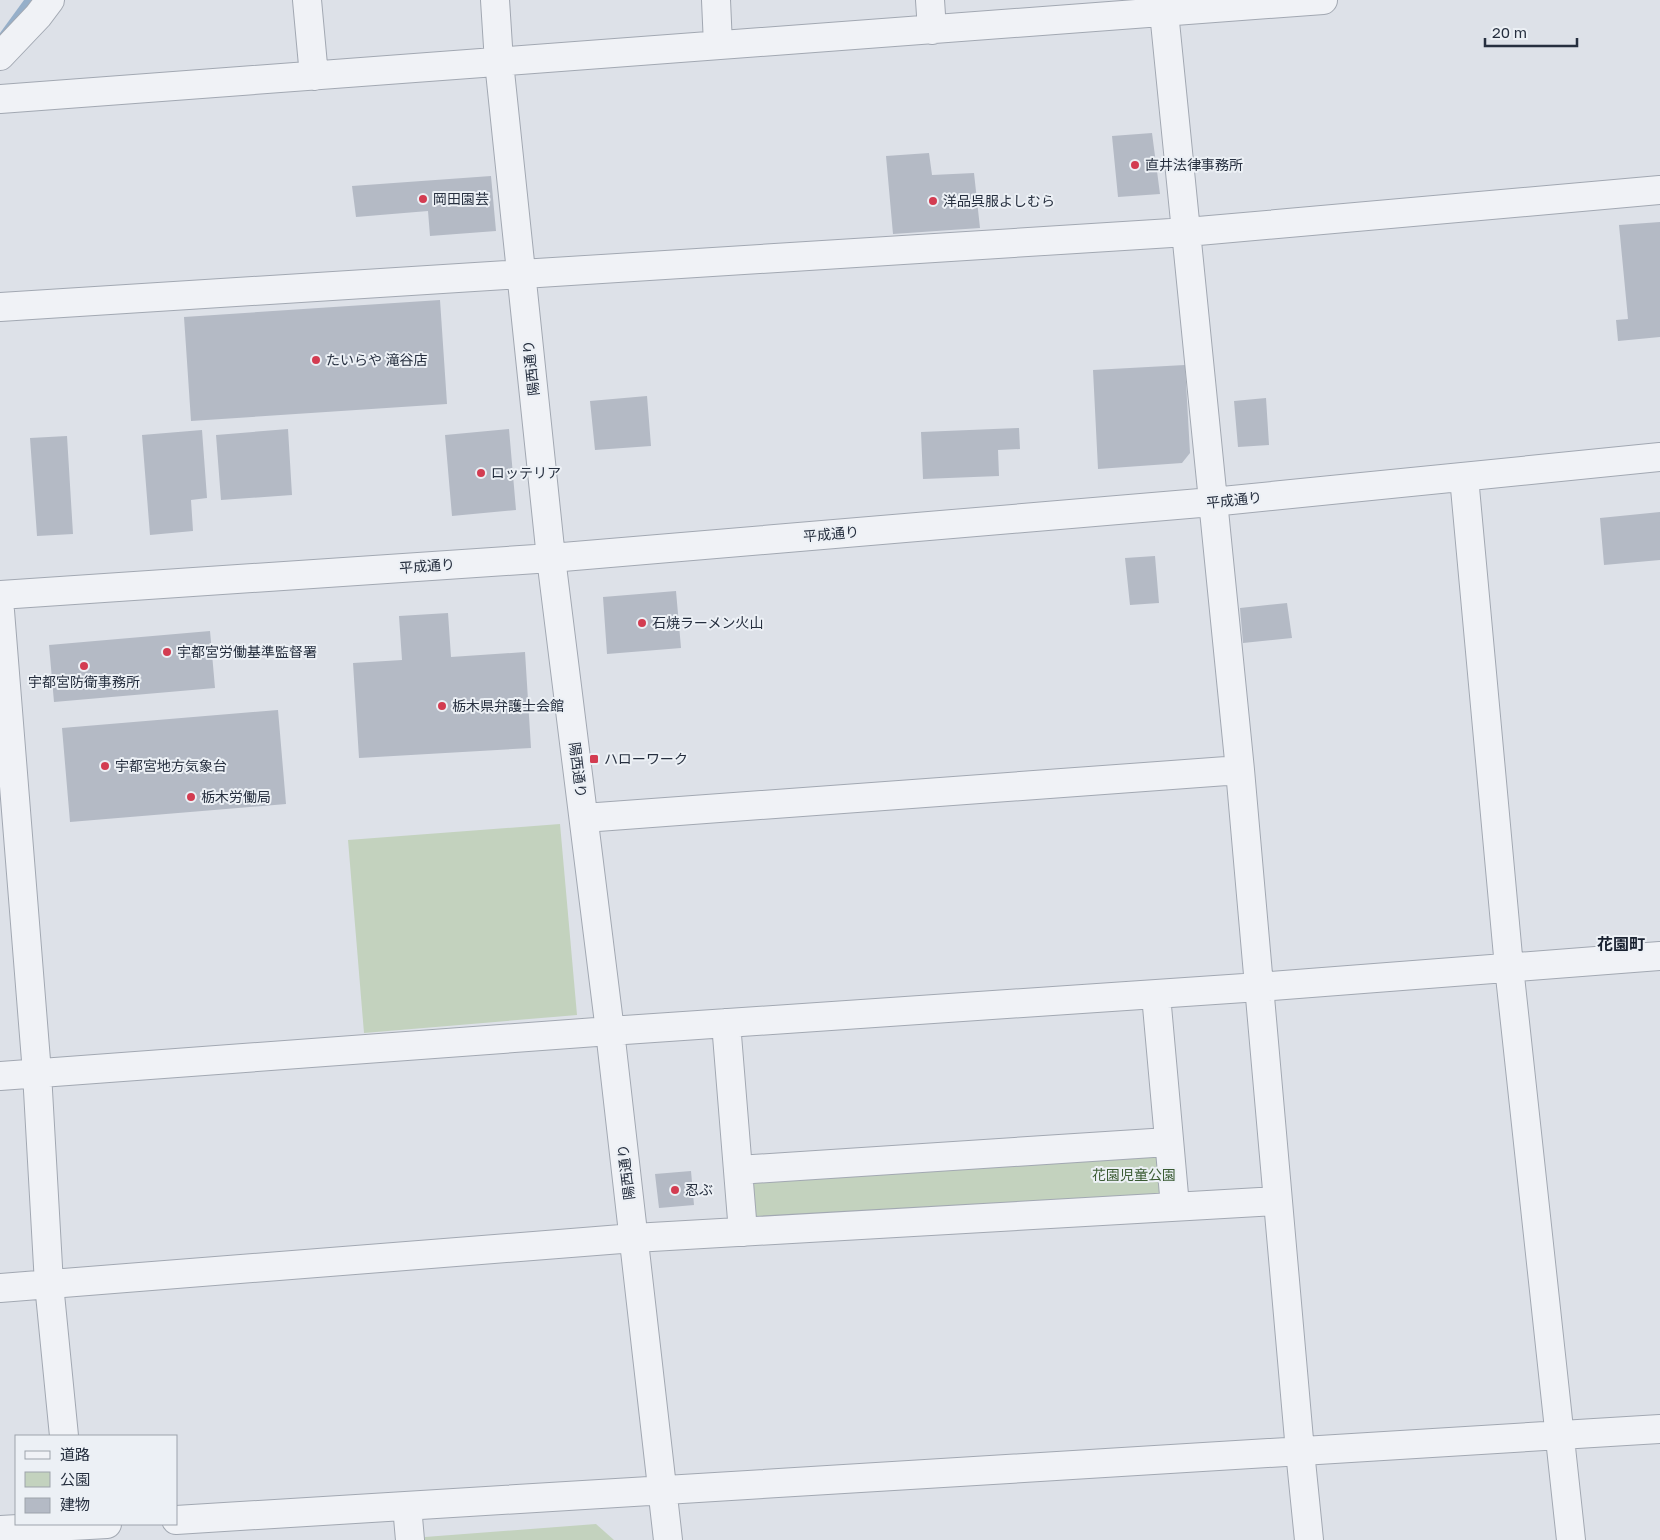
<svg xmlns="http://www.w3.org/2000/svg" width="1660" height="1540" font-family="'Golos Text','Noto Sans JP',sans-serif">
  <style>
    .green { fill: #c3d2be }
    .water { fill: #96afc9 }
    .building { fill: #b4bac5 }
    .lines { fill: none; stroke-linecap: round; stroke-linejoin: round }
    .minor-casing { stroke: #a2a8b2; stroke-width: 30 }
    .minor { stroke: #f0f2f6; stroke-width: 28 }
    .poi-dot { fill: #d33c51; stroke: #ecf0f5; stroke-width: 2 }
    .labels { text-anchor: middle; stroke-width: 4; stroke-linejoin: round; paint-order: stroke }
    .poi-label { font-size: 14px; fill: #262f3f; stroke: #ecf0f5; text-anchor: start }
    .street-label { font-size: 14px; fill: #262f3f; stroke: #ecf0f5 }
    .park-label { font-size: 14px; fill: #3a5b33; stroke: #ecf0f5 }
    .quarter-label { font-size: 16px; font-weight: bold; fill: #18202f; stroke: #ecf0f5 }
  </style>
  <rect width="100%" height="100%" fill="#dde1e8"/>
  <path class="green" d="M 560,824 L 577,1015 L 364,1033 L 348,840 Z
    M 1159,1152 L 1164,1195 L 751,1220 L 748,1180 Z
    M 596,1524 L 614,1540 L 425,1540 L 425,1537 Z"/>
  <path class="water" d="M 24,0 L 36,0 L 0,48 L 0,33 Z"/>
  <path class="building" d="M 1152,133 L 1160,194 L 1118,197 L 1112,136 Z
    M 929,153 L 932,175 L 974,173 L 980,228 L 893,234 L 886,156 Z
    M 491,176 L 496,231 L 430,236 L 428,211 L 356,217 L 352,186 Z
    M 1660,222 L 1660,337 L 1618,341 L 1616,320 L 1628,319 L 1619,225 Z
    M 440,300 L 447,404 L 191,421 L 184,317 Z
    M 1185,365 L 1190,453 L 1182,463 L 1098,469 L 1093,370 Z
    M 647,396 L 651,446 L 595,450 L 590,401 Z
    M 1266,398 L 1269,445 L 1238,447 L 1234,401 Z
    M 1019,428 L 1020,449 L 998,450 L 999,476 L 923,479 L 921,432 Z
    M 288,429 L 292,495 L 221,500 L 216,435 Z
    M 509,429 L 516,510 L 452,516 L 445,435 Z
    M 202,430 L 207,498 L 191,500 L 193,531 L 150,535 L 142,435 Z
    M 67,436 L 73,534 L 37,536 L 30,438 Z
    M 1660,512 L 1660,560 L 1604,565 L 1600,518 Z
    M 1155,556 L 1159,603 L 1130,605 L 1125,558 Z
    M 676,591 L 681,648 L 607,654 L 603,597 Z
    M 1287,603 L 1292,638 L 1243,643 L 1240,608 Z
    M 448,613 L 451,657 L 525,652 L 531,748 L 359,758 L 353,663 L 402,660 L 399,616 Z
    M 210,631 L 215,688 L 54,702 L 49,645 Z
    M 278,710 L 286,804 L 70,822 L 62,728 Z
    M 691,1171 L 694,1205 L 659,1208 L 655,1174 Z"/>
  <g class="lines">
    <g class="minor-casing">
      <path id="minor" d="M 307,0 L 314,76
        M 495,0 L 499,62 L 551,558 L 610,1031 L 668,1540
        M 716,0 L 718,45
        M 930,0 L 932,30
        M 1164,12 L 1240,770 L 1300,1451 L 1309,1540
        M 0,56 L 38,16 L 50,0
        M 0,99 L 1323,0
        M 0,307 L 1187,232 L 1660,190
        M 1464,477 L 1509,967 L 1571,1540
        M 0,595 L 551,558 L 1212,502 L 1660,457
        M 0,611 L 37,1073 L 49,1284 L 64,1436
        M 584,818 L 1240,770
        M 1156,995 L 1175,1206
        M 726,1023 L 743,1232
        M 0,1076 L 610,1031 L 1259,987 L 1660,956
        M 738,1170 L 1168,1142
        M 0,1288 L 634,1238 L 1278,1201
        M 407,1506 L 410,1540
        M 176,1520 L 1660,1429
        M 0,1530 L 107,1524"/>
    </g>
    <use href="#minor" class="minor"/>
  </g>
  <g class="poi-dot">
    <circle cx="1135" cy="165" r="5"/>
    <circle cx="423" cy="199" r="5"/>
    <circle cx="933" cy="201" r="5"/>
    <circle cx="316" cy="360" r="5"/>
    <circle cx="481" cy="473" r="5"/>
    <circle cx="642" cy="623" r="5"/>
    <circle cx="167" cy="652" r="5"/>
    <circle cx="84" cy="666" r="5"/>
    <circle cx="442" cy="706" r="5"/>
    <rect x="589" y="754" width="10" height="10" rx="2.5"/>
    <circle cx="105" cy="766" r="5"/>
    <circle cx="191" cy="797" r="5"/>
    <circle cx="675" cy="1190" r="5"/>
  </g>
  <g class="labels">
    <g class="poi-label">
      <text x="1145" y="170">直井法律事務所</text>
      <text x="433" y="204">岡田園芸</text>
      <text x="943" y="206">洋品呉服よしむら</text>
      <text x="326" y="365">たいらや 滝谷店</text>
      <text x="491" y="478">ロッテリア</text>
      <text x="652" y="628">石焼ラーメン火山</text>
      <text x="177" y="657">宇都宮労働基準監督署</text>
      <text x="84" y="687" text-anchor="middle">宇都宮防衛事務所</text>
      <text x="452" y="711">栃木県弁護士会館</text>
      <text x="604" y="764">ハローワーク</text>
      <text x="115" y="771">宇都宮地方気象台</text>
      <text x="201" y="802">栃木労働局</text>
      <text x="685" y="1195">忍ぶ</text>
    </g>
    <g class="street-label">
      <text transform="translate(531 368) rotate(-96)" y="5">陽西通り</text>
      <text transform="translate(1234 500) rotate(-6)" y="5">平成通り</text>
      <text transform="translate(831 534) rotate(-5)" y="5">平成通り</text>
      <text transform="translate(427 566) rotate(-4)" y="5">平成通り</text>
      <text transform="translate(578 770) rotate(83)" y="5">陽西通り</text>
      <text transform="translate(626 1172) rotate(-97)" y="5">陽西通り</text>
    </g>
    <g class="park-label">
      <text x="1134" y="1180">花園児童公園</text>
    </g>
    <g class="quarter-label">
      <text x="1621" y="950">花園町</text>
    </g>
  </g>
  <rect x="15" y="1435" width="162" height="90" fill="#ecf0f5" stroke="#9da3ac"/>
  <rect x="25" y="1451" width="25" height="8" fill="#f0f2f6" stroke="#9da3ac"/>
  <text x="60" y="1460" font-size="15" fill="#262f3f">道路</text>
  <rect x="25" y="1472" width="25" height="15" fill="#c3d2be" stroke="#9da3ac"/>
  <text x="60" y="1485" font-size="15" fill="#262f3f">公園</text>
  <rect x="25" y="1498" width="25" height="15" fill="#b4bac5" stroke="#9da3ac"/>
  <text x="60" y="1510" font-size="15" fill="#262f3f">建物</text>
  <path d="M1485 38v8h92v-8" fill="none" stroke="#262f3f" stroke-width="2.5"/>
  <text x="1492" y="38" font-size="15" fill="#262f3f" stroke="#ecf0f5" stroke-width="4" paint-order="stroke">20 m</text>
</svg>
